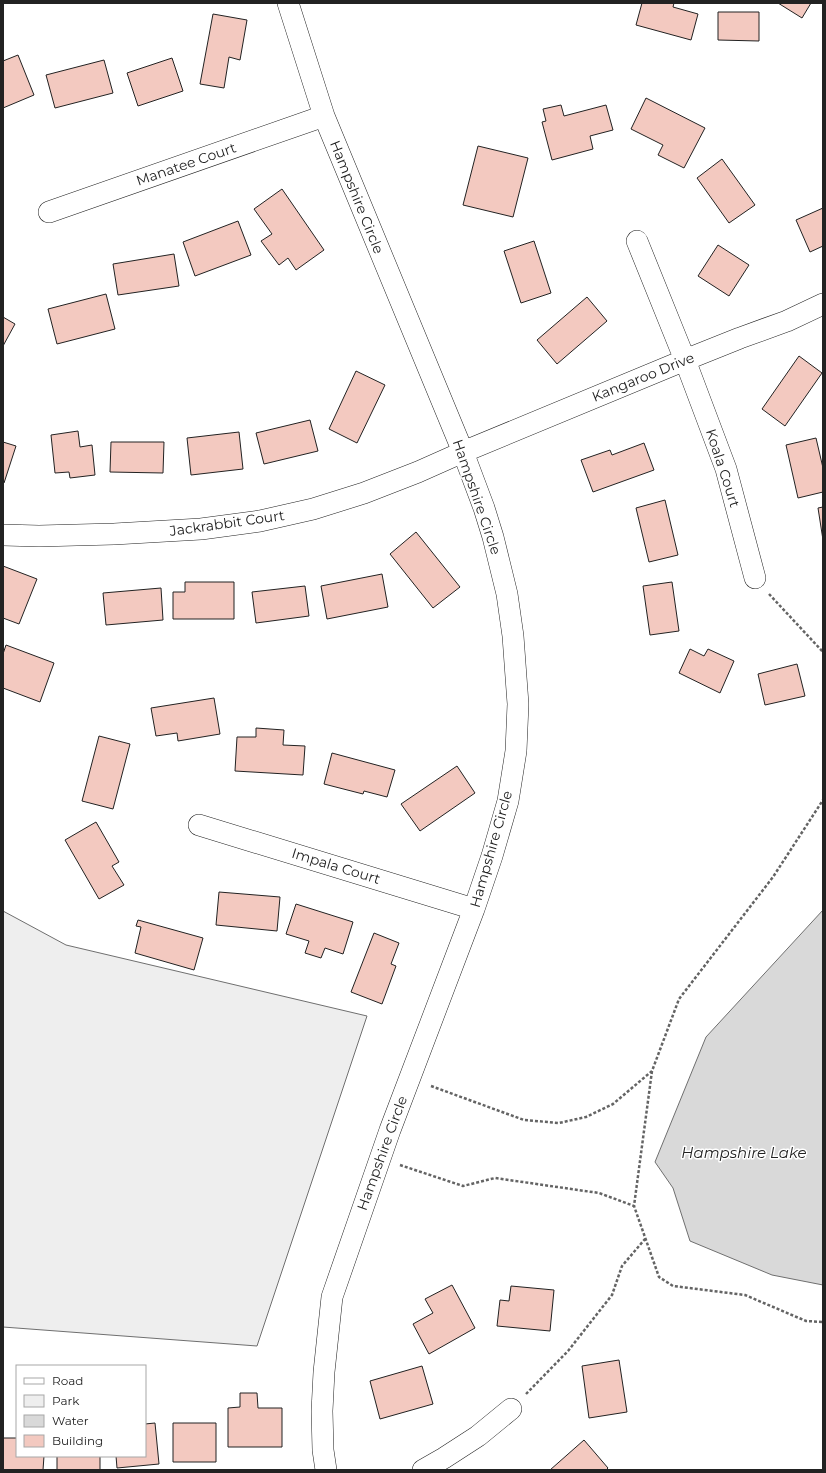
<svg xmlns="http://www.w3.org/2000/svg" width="826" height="1473" font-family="Montserrat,sans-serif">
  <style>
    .green { fill: #eee; stroke: #6f6f6f }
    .water { fill: #d9d9d9; stroke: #6f6f6f }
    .building { fill: #f3c9c0; stroke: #222 }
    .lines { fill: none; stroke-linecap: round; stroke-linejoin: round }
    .street-casing { stroke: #222; stroke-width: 22 }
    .path { stroke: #646464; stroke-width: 2.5; stroke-dasharray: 3 2; stroke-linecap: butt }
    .street { stroke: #fff; stroke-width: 21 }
    .labels { text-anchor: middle; stroke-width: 3; stroke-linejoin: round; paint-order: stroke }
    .street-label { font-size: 14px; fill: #222; stroke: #fff }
    .water-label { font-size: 15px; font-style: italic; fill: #222; stroke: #fff }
  </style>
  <rect width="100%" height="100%" fill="#fff"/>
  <path class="green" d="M 3,911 L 66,945 L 367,1016 L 257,1346 L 3,1327 Z"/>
  <path class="water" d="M 823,910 L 823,1285 L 772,1275 L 690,1241 L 673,1188 L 655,1162 L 706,1037 Z"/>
  <path class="building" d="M 642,3 L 674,3 L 673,7 L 698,14 L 691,40 L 636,25 Z
    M 778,3 L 811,3 L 802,18 Z
    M 718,12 L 759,12 L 759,41 L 718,40 Z
    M 213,14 L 247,20 L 240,60 L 229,57 L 224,88 L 200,84 Z
    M 18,55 L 34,95 L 3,108 L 3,61 Z
    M 172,58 L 183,91 L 138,106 L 127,73 Z
    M 104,60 L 113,93 L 55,108 L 46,75 Z
    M 646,98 L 705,128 L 684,168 L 658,155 L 663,145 L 631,129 Z
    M 561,105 L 564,116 L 606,105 L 613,130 L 590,136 L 593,149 L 552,160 L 542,122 L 546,121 L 543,109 Z
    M 478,146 L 528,158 L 513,217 L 463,205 Z
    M 722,159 L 755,205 L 729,223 L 697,178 Z
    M 282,189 L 324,250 L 296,270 L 288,258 L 279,265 L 261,241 L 272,234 L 254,209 Z
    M 823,208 L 823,246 L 810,252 L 796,220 Z
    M 238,221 L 251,255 L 195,276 L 183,242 Z
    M 534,241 L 551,293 L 521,303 L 504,251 Z
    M 718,245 L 749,265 L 729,296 L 698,276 Z
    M 174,254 L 179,286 L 118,295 L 113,264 Z
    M 106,294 L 115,329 L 57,344 L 48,309 Z
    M 587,297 L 607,321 L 557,364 L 537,340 Z
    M 3,317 L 15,324 L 3,346 Z
    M 799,356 L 822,373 L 785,426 L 762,409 Z
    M 356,371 L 385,385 L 357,443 L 329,429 Z
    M 310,420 L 318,451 L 264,464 L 256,433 Z
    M 78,431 L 80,447 L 92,445 L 95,475 L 70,478 L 69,472 L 55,473 L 51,435 Z
    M 239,432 L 243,469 L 191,475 L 187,438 Z
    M 816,438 L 823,468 L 823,492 L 798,498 L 786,445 Z
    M 3,442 L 16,446 L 4,483 L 3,482 Z
    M 111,442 L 164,442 L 163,473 L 110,472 Z
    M 644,443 L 654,470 L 593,492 L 581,460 L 610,450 L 612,455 Z
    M 665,500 L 678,555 L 649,562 L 636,508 Z
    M 823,507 L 823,540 L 818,508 Z
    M 416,532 L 460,587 L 433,608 L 390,554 Z
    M 3,566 L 37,579 L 19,624 L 3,618 Z
    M 382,574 L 388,607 L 327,619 L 321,586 Z
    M 185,582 L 234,582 L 234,619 L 173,619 L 173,592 L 185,592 Z
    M 672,582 L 679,631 L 650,635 L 643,586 Z
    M 305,586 L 309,616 L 256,623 L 252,592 Z
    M 161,588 L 163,620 L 106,625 L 103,593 Z
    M 6,645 L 54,663 L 40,702 L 3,688 L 3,654 Z
    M 690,649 L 704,656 L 708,649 L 734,661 L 720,693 L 679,673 Z
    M 797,664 L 805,696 L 765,705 L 758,674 Z
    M 214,698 L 220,734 L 178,741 L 177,733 L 156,736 L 151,708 Z
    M 256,728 L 284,730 L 283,745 L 305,746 L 303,775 L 235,771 L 237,737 L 256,737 Z
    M 99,736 L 130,744 L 113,809 L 82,801 Z
    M 332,753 L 395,770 L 387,797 L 364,791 L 363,794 L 324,784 Z
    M 457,766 L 475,793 L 420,831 L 401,804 Z
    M 96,822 L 119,862 L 112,866 L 124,885 L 99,899 L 65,840 Z
    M 219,892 L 280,897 L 277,931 L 216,925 Z
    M 296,904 L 353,922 L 343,954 L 325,948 L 321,958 L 305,953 L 309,941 L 286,934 Z
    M 138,920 L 203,938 L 194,970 L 135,953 L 141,927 L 136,926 Z
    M 374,933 L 399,943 L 391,964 L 396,966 L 382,1004 L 351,992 Z
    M 452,1285 L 475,1328 L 429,1354 L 413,1324 L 433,1313 L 425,1299 Z
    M 511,1286 L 554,1290 L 550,1331 L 497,1326 L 500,1300 L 509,1301 Z
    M 619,1360 L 627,1412 L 589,1418 L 582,1366 Z
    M 422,1366 L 433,1404 L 380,1419 L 370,1381 Z
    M 240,1393 L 257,1393 L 258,1408 L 282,1408 L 282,1447 L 228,1447 L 228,1408 L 240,1407 Z
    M 155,1423 L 159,1464 L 117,1468 L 116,1456 L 145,1456 L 145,1424 Z
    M 173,1423 L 216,1423 L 216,1462 L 173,1462 Z
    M 3,1438 L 17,1438 L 17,1456 L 44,1456 L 43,1470 L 3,1470 Z
    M 584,1440 L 608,1468 L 606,1470 L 550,1470 Z
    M 57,1456 L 100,1456 L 100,1470 L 57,1470 Z"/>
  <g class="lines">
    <g class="street-casing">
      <path id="street" d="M 288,3 L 324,116 L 463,452 L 484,508 L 493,537 L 507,594 L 513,636 L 516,677 L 518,704 L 516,751 L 508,801 L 492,856 L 474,909 L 390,1130 L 332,1297 L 324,1372 L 322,1411 L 323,1450 L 326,1470
        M 49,212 L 324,116
        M 637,241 L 685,360 L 726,469 L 755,578
        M 3,535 L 39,536 L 114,534 L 201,529 L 260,521 L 313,509 L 364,493 L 418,472 L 463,452 L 685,360 L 740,338 L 787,321 L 823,304
        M 199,825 L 474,909
        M 423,1470 L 444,1458 L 478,1436 L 511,1409"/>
    </g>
    <path class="path" d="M 769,594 L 823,652
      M 652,1071 L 634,1206 L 659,1277 L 673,1286 L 745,1295 L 806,1321 L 823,1322
      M 431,1086 L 524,1120 L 559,1123 L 586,1117 L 613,1104 L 652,1071 L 679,999 L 773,877 L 823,800
      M 400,1165 L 463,1186 L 495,1178 L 599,1193 L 634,1206
      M 526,1394 L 568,1351 L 612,1295 L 622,1266 L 645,1239"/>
    <use href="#street" class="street"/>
  </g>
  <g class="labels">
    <g class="street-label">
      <text transform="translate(186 164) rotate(-19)" y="5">Manatee Court</text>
      <text transform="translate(357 197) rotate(68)" y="5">Hampshire Circle</text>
      <text transform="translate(643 377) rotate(-22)" y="5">Kangaroo Drive</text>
      <text transform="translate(723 468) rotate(72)" y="5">Koala Court</text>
      <text transform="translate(477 497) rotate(71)" y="5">Hampshire Circle</text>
      <text transform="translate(227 523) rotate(-8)" y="5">Jackrabbit Court</text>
      <text transform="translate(491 849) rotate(-74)" y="5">Hampshire Circle</text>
      <text transform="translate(336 866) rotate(17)" y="5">Impala Court</text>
      <text transform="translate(382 1153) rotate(-70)" y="5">Hampshire Circle</text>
    </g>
    <g class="water-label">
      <text x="744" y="1158">Hampshire Lake</text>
    </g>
  </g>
  <rect width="826" height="1473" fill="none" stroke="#222222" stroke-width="8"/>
  <rect x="16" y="1365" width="130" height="92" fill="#ffffff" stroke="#a7a7a7"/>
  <rect x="24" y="1378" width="20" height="6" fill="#ffffff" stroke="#a7a7a7"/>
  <text x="52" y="1385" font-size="12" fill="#222222">Road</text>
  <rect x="24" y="1395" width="20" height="12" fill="#eeeeee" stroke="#a7a7a7"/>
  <text x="52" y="1405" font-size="12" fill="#222222">Park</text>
  <rect x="24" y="1415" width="20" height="12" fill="#d9d9d9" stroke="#a7a7a7"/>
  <text x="52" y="1425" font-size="12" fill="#222222">Water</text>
  <rect x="24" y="1435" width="20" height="12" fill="#f3c9c0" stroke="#a7a7a7"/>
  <text x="52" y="1445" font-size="12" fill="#222222">Building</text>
</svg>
